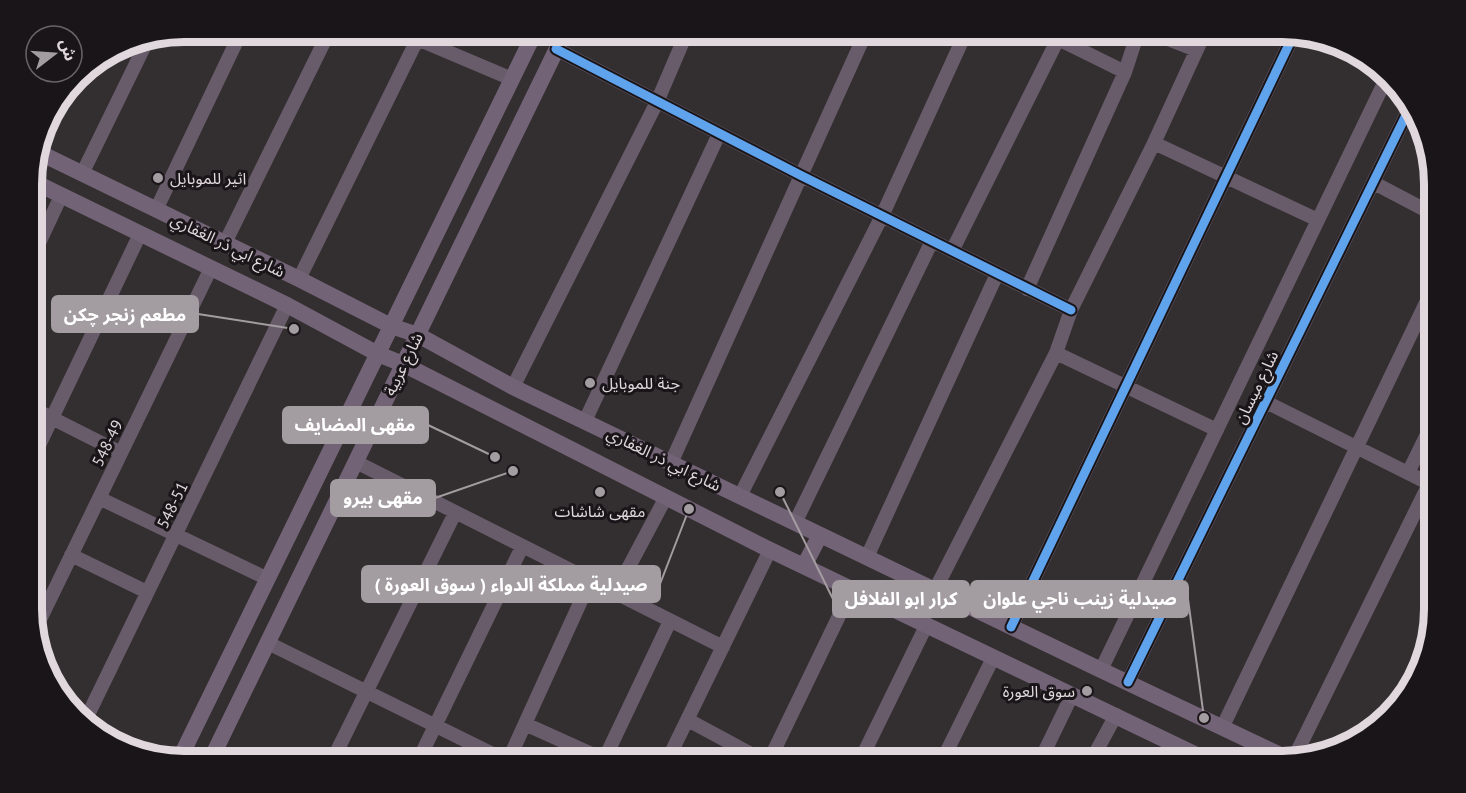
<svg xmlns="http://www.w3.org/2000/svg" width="1466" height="793" font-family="'PT Sans','Noto Sans Arabic',sans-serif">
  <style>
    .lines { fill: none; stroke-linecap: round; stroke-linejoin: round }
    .minor { stroke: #685c6a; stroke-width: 14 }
    .major { stroke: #726376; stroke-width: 16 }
    .cycleway-casing { stroke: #1a1518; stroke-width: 13 }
    .cycleway { stroke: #60a3ed; stroke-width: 9 }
    .poi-dot { fill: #a39ca0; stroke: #1a1518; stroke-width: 2 }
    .labels { text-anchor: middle; stroke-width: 6; stroke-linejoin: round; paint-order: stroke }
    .poi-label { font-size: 16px; fill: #e0d8dc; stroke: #1a1518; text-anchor: start }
    .street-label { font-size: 16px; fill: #e0d8dc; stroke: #1a1518 }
    .rim { fill: none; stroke: #e0d8dc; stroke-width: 8 }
    .leader { fill: none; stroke: #a39ca0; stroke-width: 2 }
    .callout-dot { fill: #a39ca0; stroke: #1a1518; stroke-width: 2 }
    .callout { fill: #a39ca0; stroke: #a39ca0; stroke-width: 2 }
    .callout-label { font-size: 18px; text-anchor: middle; font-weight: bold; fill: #fff }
  </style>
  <rect width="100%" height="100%" fill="#332e30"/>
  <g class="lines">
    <path class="minor" d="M 401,32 L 512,79
      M 1044,32 L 1125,72
      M 1150,32 L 1196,50
      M 556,49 L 800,175 L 1071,310
      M 41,140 L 61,99
      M 1154,143 L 1318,220
      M 82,174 L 148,39
      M 1374,183 L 1433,214
      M 156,210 L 241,32
      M 225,243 L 329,32
      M 952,251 L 1058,39
      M 32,258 L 61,196
      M 299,279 L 421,32
      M 1027,289 L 1125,72 L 1138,32
      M 1056,353 L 1217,430
      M 513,387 L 657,102 L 687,32
      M 1266,402 L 1434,486
      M 32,408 L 121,453
      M 585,421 L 719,134
      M 32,460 L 140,234
      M 356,462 L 723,647
      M 671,463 L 866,32
      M 1408,473 L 1434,420
      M 740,496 L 882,216 L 966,32
      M 99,498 L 268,579
      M 795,523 L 932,241
      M 71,555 L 147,592
      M 867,557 L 997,274
      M 935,590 L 1056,353 L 1071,310 L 1154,143 L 1205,32
      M 615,593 L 666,497
      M 1011,627 L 1294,34
      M 34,632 L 211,268
      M 268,643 L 507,761
      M 1101,670 L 1386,79
      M 1128,682 L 1411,105
      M 86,719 L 287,305
      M 688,720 L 764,761
      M 525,724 L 607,761
      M 1223,726 L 1434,286
      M 604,760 L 670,621
      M 1293,760 L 1429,484
      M 332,761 L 455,513
      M 418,761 L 522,547
      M 508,761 L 590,581
      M 667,761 L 770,550
      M 769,761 L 852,589
      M 860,761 L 927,624
      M 942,761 L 993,658
      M 1040,761 L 1072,695
      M 1091,761 L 1116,715"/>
    <path class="major" d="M 38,152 L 299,279 L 391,326 L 418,335 L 513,387 L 1101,670 L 1293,761
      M 32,181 L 287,305 L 378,354 L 403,364 L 770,550 L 1209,761
      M 804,566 L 820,535
      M 179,760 L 535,32
      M 210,761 L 565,32"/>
    <g class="cycleway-casing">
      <path id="cycleway" d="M 556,49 L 800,175 L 1071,310
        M 1011,627 L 1294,34
        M 1128,682 L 1411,105"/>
    </g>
    <use href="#cycleway" class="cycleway"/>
  </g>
  <g class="poi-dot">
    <circle cx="158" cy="178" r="6"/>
    <circle cx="590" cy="383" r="6"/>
    <circle cx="600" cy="492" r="6"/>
    <circle cx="1087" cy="691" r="6"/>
  </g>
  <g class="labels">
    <g class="poi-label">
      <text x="170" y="184">اثير للموبايل</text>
      <text x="602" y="389">جنة للموبايل</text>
      <text x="600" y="517" text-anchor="middle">مقهى شاشات</text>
      <text x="1075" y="697" text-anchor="end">سوق العورة</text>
    </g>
    <g class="street-label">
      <text transform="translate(228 245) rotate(26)" y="6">شارع ابي ذر الغفاري</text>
      <text transform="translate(403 364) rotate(-64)" y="6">شارع عربية</text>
      <text transform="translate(1256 387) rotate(-64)" y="6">شارع ميسان</text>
      <text transform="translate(107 443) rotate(-64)" y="6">548-49</text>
      <text transform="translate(664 459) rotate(26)" y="6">شارع ابي ذر الغفاري</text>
      <text transform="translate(172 505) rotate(-64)" y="6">548-51</text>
    </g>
  </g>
  <path d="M0 0H1466V793H0ZM184 42H1282A142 142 0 0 1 1424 184V609A142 142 0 0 1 1282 751H184A142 142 0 0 1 42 609V184A142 142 0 0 1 184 42Z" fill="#1a1518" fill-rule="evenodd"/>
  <path class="rim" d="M184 42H1282A142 142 0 0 1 1424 184V609A142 142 0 0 1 1282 751H184A142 142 0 0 1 42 609V184A142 142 0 0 1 184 42Z"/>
  <path class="leader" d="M294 329L198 314M495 457L428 425M513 471L435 498M689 509L660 584M780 492L833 599M1204 718L1188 599"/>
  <g class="callout-dot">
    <circle cx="294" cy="329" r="6"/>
    <circle cx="495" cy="457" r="6"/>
    <circle cx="513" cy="471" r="6"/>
    <circle cx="689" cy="509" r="6"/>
    <circle cx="780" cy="492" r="6"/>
    <circle cx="1204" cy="718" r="6"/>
  </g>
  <g class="callout">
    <rect x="52" y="296" width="146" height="36" rx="6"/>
    <rect x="283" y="407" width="145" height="36" rx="6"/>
    <rect x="331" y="480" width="104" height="36" rx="6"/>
    <rect x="362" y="566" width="298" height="36" rx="6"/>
    <rect x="833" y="581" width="136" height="36" rx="6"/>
    <rect x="971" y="581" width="217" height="36" rx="6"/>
  </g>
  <g class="callout-label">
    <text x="125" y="321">مطعم زنجر چكن</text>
    <text x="355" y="431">مقهى المضايف</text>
    <text x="383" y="504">مقهى بيرو</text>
    <text x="511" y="591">صيدلية مملكة الدواء ( سوق العورة )</text>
    <text x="901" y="605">كرار ابو الفلافل</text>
    <text x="1080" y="605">صيدلية زينب ناجي علوان</text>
  </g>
  <g transform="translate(54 54) rotate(73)"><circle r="28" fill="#1a1518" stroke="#696366" stroke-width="1.5"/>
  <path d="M0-4.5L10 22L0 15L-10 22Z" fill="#a39ca0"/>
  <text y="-9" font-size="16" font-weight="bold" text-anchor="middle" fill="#e0d8dc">ش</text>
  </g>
</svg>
